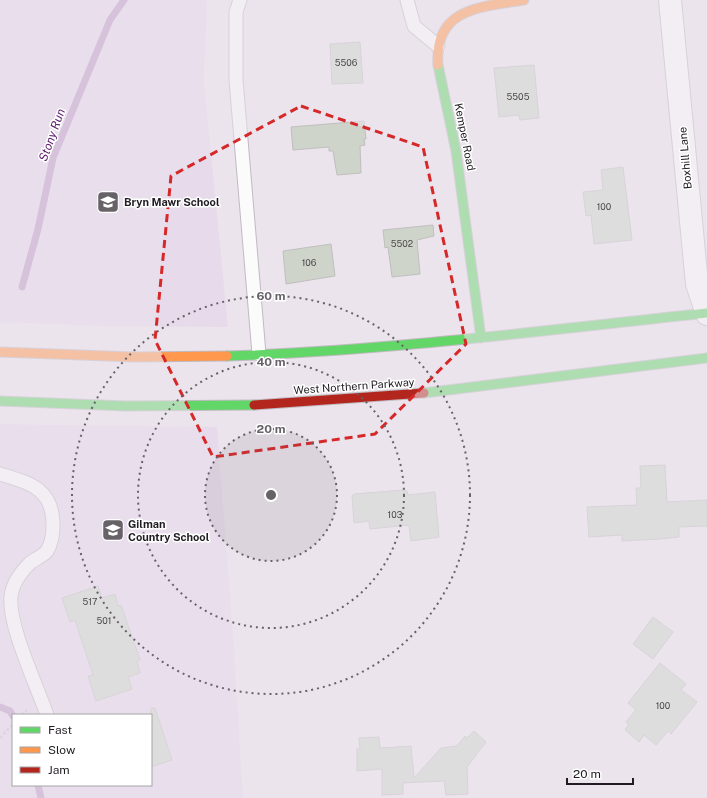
<svg xmlns="http://www.w3.org/2000/svg" width="707" height="798" font-family="'Public Sans',sans-serif">
  <style>
    .built { fill: #e7daea; fill-rule: evenodd }
    .lines { fill: none; stroke-linecap: round; stroke-linejoin: round }
    .stream { stroke: #bf99c8; stroke-width: 7 }
    .building { fill: #ced4ca; stroke: #c0bfbf }
    .lane-casing { stroke: #c0bac1; stroke-width: 15 }
    .street-casing { stroke: #c0bac1; stroke-width: 24 }
    .fast-casing { stroke: #c0bac1; stroke-width: 11 }
    .slow-casing { stroke: #c0bac1; stroke-width: 11 }
    .jam-casing { stroke: #c0bac1; stroke-width: 11 }
    .path { stroke: #c8c6c9; stroke-width: 2.5; stroke-dasharray: 3 2; stroke-linecap: butt }
    .lane { stroke: #fcfbfc; stroke-width: 13 }
    .street { stroke: #fcfbfc; stroke-width: 22 }
    .fast { stroke: #63d668; stroke-width: 9 }
    .slow { stroke: #ff974d; stroke-width: 9 }
    .jam { stroke: #b3261e; stroke-width: 9 }
    .marked { fill: none; stroke: #d62828; stroke-width: 3; stroke-dasharray: 8 5; stroke-linejoin: round }
    .ring { fill: none; stroke: #676268; stroke-width: 2; stroke-dasharray: 2 4 }
    .labels { text-anchor: middle; stroke-width: 3; stroke-linejoin: round; paint-order: stroke }
    .number-label { font-size: 9px; fill: #4c4a4b }
    .street-label { font-size: 11px; fill: #201c21; stroke: #fff }
    .poi-label { font-size: 11px; font-weight: bold; fill: #201c21; stroke: #fff; text-anchor: start }
    .water-label { font-size: 12px; font-style: italic; fill: #5e206c; stroke: #fff }
    .centre { fill: #676268; stroke: #fff; stroke-width: 2 }
    .ring-label { font-size: 12px; text-anchor: middle; font-weight: bold; fill: #676268; stroke: #fff; stroke-width: 3; stroke-linejoin: round; paint-order: stroke }
  </style>
  <rect width="100%" height="100%" fill="#ebe4ec"/>
  <path class="built" d="M 0,0 L 207,0 L 204,82 L 228,327 L 103,326 L 0,322 Z
    M 0,424 L 217,427 L 233,632 L 243,798 L 0,798 ZM 13,715 L 151,715 L 151,785 L 13,785 Z"/>
  <g class="lines">
    <path class="stream" d="M 22,287 L 38,229 L 53,158 L 110,20 L 124,0
      M 0,707 L 10,711 L 13,716
      M 38,785 L 41,798"/>
  </g>
  <path class="building" d="M 360,42 L 363,83 L 332,84 L 330,44 Z
    M 534,65 L 539,118 L 520,120 L 519,115 L 499,117 L 494,68 Z
    M 364,121 L 366,139 L 364,139 L 365,145 L 360,146 L 361,173 L 337,175 L 333,151 L 329,151 L 329,147 L 293,150 L 291,127 Z
    M 623,167 L 632,240 L 594,244 L 591,215 L 586,216 L 583,192 L 603,190 L 601,170 Z
    M 433,225 L 434,236 L 417,240 L 420,274 L 392,277 L 388,247 L 385,248 L 383,230 Z
    M 331,244 L 335,276 L 286,284 L 283,251 Z
    M 665,465 L 667,502 L 707,500 L 707,526 L 679,527 L 679,537 L 661,539 L 622,541 L 622,535 L 589,537 L 587,507 L 637,505 L 636,488 L 641,488 L 640,466 Z
    M 403,490 L 407,491 L 408,495 L 435,492 L 439,537 L 411,541 L 409,525 L 370,529 L 369,521 L 354,523 L 352,496 L 354,494 Z
    M 98,586 L 102,598 L 115,594 L 118,606 L 121,605 L 140,660 L 137,661 L 140,673 L 128,677 L 132,689 L 96,701 L 88,676 L 93,675 L 75,620 L 70,622 L 62,598 Z
    M 653,617 L 673,632 L 653,659 L 633,644 Z
    M 660,663 L 686,684 L 681,690 L 697,702 L 671,734 L 668,731 L 656,745 L 644,735 L 639,742 L 625,730 L 629,724 L 626,722 L 636,710 L 628,703 Z
    M 151,708 L 155,708 L 172,760 L 151,767 Z
    M 474,731 L 486,742 L 467,767 L 468,794 L 446,795 L 444,781 L 403,783 L 403,794 L 382,795 L 382,769 L 357,771 L 357,749 L 360,749 L 359,738 L 379,737 L 380,748 L 411,746 L 414,778 L 441,748 L 457,746 L 465,736 L 467,738 Z"/>
  <g class="lines">
    <g class="lane-casing">
      <path id="lane" d="M 240,0 L 236,12 L 236,80 L 259,354
        M 407,0 L 414,26 L 438,46
        M 0,474 C 29,483 53,488 53,525 C 53,534 52,543 47,551 C 43,556 35,559 30,563 C 21,572 12,584 11,597 C 8,625 37,686 47,715"/>
    </g>
    <g class="street-casing">
      <path id="street" d="M 670,0 L 697,284 L 707,314"/>
    </g>
    <g class="fast-casing">
      <path id="fast" d="M 438,65 L 456,151 L 481,338
        M 227,356 C 387,351 547,330 707,313
        M 424,393 L 707,358
        M 0,401 L 126,406 L 254,405"/>
    </g>
    <g class="slow-casing">
      <path id="slow" d="M 438,65 C 434,8 480,7 524,0
        M 0,352 L 134,357 L 227,356"/>
    </g>
    <g class="jam-casing">
      <path id="jam" d="M 254,405 L 424,393"/>
    </g>
    <path class="path" d="M 22,715 L 27,710
      M 0,738 L 13,724"/>
    <use href="#lane" class="lane"/>
    <use href="#street" class="street"/>
    <use href="#fast" class="fast"/>
    <use href="#slow" class="slow"/>
    <use href="#jam" class="jam"/>
  </g>
  <path d="M0 0H707V798H0ZM 301,106 L 423,147 L 466,344 L 375,434 L 213,457 L 155,340 L 171,176 Z" fill="#ebe4ec" fill-opacity=".55" fill-rule="evenodd"/>
  <path class="marked" d="M 301,106 L 423,147 L 466,344 L 375,434 L 213,457 L 155,340 L 171,176 Z"/>
  <circle cx="271" cy="495" r="66" fill="#676268" fill-opacity=".12"/>
  <g class="ring">
    <circle cx="271" cy="495" r="66"/>
    <circle cx="271" cy="495" r="133"/>
    <circle cx="271" cy="495" r="199"/>
  </g>
  <defs>
    <g id="school-square" transform="scale(1.15)"><rect x="-9" y="-9" width="18" height="18" rx="4" fill="#676268" stroke="#fff"/><path d="M0-5L7-2L0 1L-7-2ZM-4 1L0 2.5L4 1V4Q0 6-4 4Z" fill="#fff"/></g>
  </defs>
  <g fill-rule="evenodd">
    <use href="#school-square" x="108" y="202"/>
    <use href="#school-square" x="113" y="530"/>
  </g>
  <g class="labels">
    <g class="number-label">
      <text x="346" y="66">5506</text>
      <text x="518" y="100">5505</text>
      <text x="604" y="210">100</text>
      <text x="402" y="247">5502</text>
      <text x="309" y="266">106</text>
      <text x="395" y="518">103</text>
      <text x="90" y="605">517</text>
      <text x="104" y="624">501</text>
      <text x="663" y="709">100</text>
    </g>
    <g class="street-label">
      <text transform="translate(465 137) rotate(79)" y="4">Kemper Road</text>
      <text transform="translate(685 158) rotate(-95)" y="4">Boxhill Lane</text>
      <text transform="translate(354 386) rotate(-4)" y="4">West Northern Parkway</text>
    </g>
    <g class="poi-label">
      <text x="124" y="206">Bryn Mawr School</text>
      <text x="128" y="528">Gilman<tspan x="128" dy="13">Country School</tspan></text>
    </g>
    <g class="water-label">
      <text transform="translate(52 135) rotate(-70)" y="4">Stony Run</text>
    </g>
  </g>
  <circle cx="271" cy="495" r="6" class="centre"/>
  <g class="ring-label">
    <text x="271" y="300">60 m</text>
    <text x="271" y="366">40 m</text>
    <text x="271" y="433">20 m</text>
  </g>
  <rect x="12" y="714" width="140" height="72" fill="#ffffff" stroke="#a6a4a6"/>
  <rect x="20" y="727" width="20" height="6" fill="#63d668" stroke="#a6a4a6"/>
  <text x="48" y="734" font-size="12" fill="#201c21">Fast</text>
  <rect x="20" y="747" width="20" height="6" fill="#ff974d" stroke="#a6a4a6"/>
  <text x="48" y="754" font-size="12" fill="#201c21">Slow</text>
  <rect x="20" y="767" width="20" height="6" fill="#b3261e" stroke="#a6a4a6"/>
  <text x="48" y="774" font-size="12" fill="#201c21">Jam</text>
  <path d="M567 778v6h66v-6" fill="none" stroke="#201c21" stroke-width="2"/>
  <text x="573" y="778" font-size="12" fill="#201c21" stroke="#ffffff" stroke-width="3" paint-order="stroke">20 m</text>
</svg>
